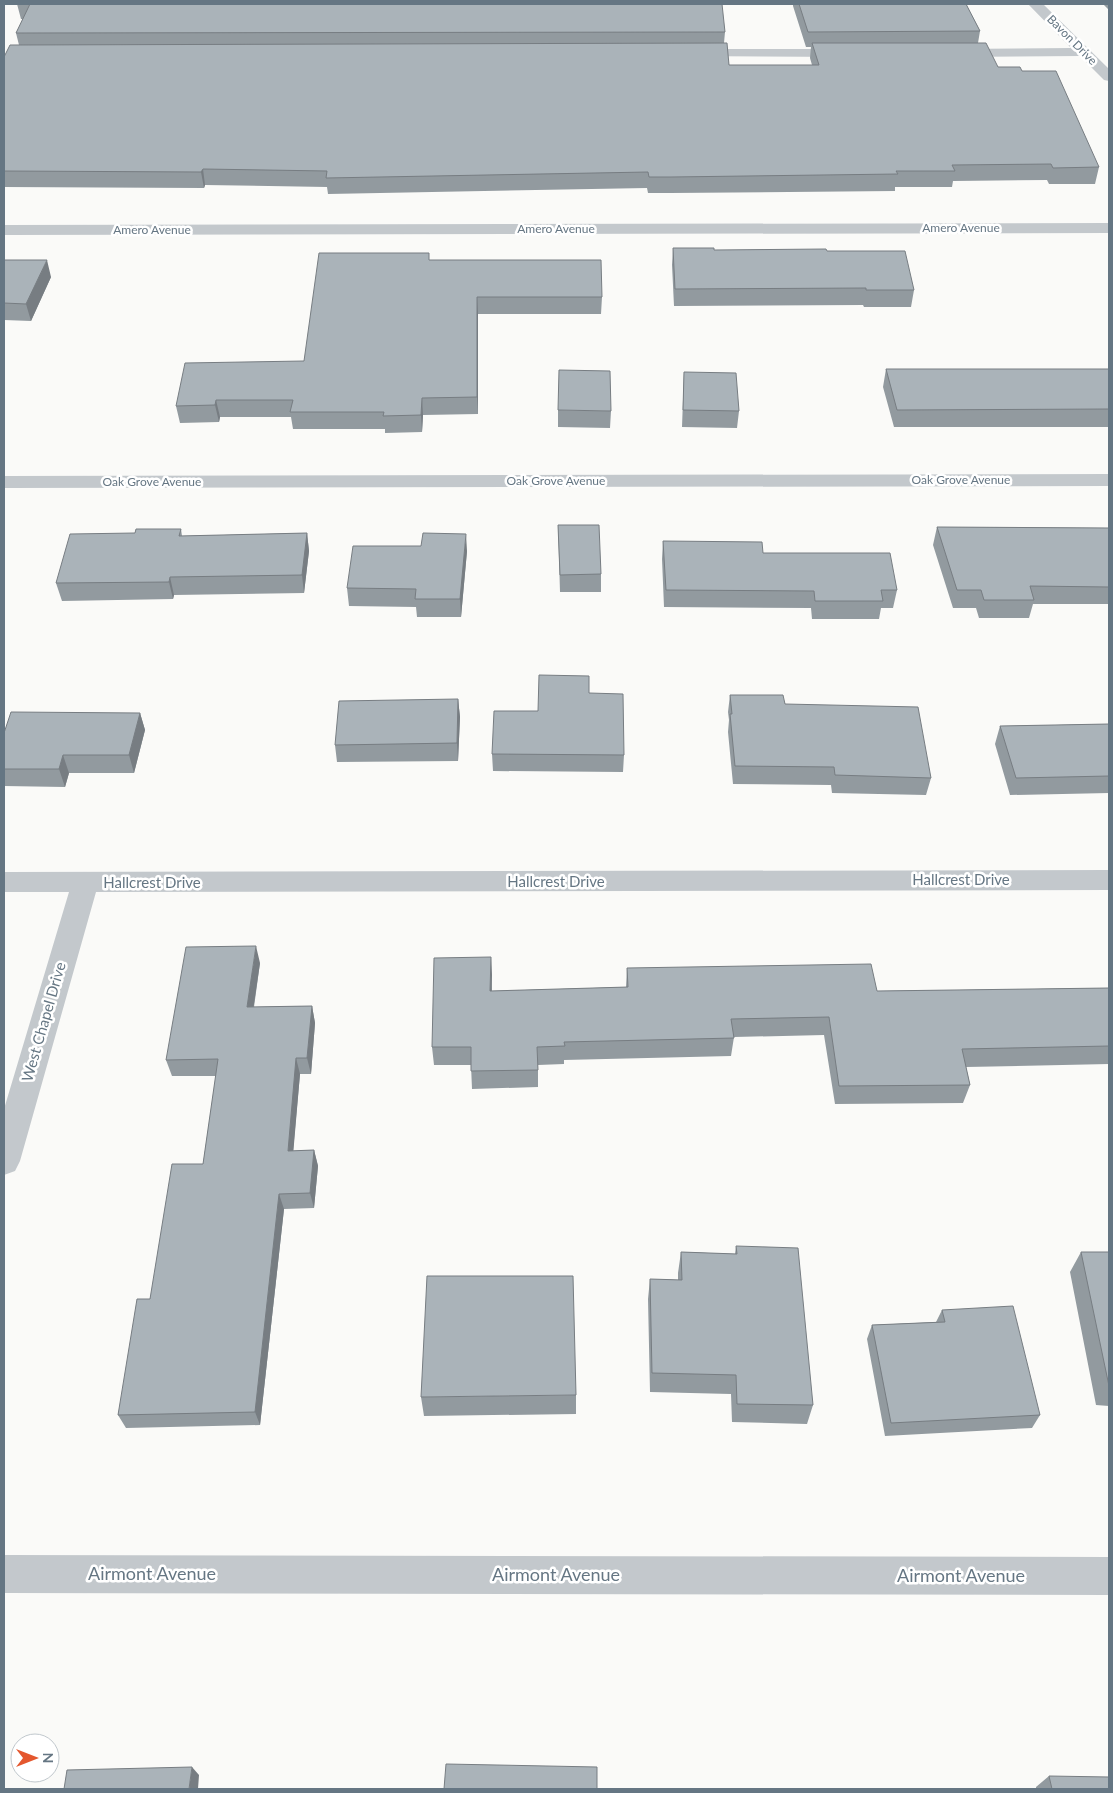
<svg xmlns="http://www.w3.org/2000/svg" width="1113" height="1793" font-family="Lato,sans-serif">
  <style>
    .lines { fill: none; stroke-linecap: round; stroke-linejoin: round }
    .minor { fill: #c3c8cc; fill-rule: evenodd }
    .wall { fill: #929a9f }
    .shaded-wall { fill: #777d82 }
    .building { fill: #aab3b9; stroke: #777d82 }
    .labels { text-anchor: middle; stroke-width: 5; stroke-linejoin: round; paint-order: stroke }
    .far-street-label { font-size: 12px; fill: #657683; stroke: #fff }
    .street-label { font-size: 15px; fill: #657683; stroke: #fff }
    .near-street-label { font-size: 18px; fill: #657683; stroke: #fff }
  </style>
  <rect width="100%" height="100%" fill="#fafaf8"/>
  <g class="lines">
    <path class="minor" d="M 1028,4 L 1043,4 L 1109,69 L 1109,81 L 1104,80 L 1080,56 L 953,57 L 948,56 L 946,53 L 948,50 L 953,49 L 1071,48 Z
      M 690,49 L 847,49 L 852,50 L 854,53 L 852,56 L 847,57 L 685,56 L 683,53 L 685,50 Z
      M 1109,223 L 1109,233 L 4,235 L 4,225 Z
      M 1109,474 L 1109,486 L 4,488 L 4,476 Z
      M 1109,870 L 1109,890 L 96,892 L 20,1161 L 15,1171 L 4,1175 L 4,1109 L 69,892 L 4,892 L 4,872 Z
      M 4,1555 L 1109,1557 L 1109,1595 L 4,1593 Z"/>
  </g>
  <path class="wall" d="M 17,4 L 18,4 L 725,32 L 724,43 L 729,65 L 812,65 L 810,58 L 811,47 L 806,47 L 793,6 L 793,4 L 966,4 L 980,31 L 978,43 L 998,67 L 1022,71 L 1099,167 L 1095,184 L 1049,184 L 1047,180 L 953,181 L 952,187 L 895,187 L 895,191 L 670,193 L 648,193 L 647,188 L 328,194 L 327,187 L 205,185 L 204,188 L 4,187 L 4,57 L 19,45 L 16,33 L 23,19 L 21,19 Z
    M 1103,4 L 1109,4 L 1109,10 Z
    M 673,248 L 714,250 L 827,251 L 914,290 L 911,307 L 864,307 L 863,305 L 674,306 L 672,265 Z
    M 429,253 L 429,260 L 602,297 L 601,314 L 478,314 L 478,414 L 423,415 L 422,432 L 385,433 L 385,429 L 293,429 L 291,417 L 220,417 L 219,422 L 180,423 L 176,406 L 304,361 Z
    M 4,260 L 51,277 L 31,321 L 4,320 Z
    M 886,369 L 1109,369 L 1109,427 L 894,427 L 883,387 Z
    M 684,372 L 739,411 L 737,428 L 682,427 Z
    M 558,410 L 611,411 L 610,428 L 558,427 Z
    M 558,525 L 601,574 L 601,592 L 560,592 Z
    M 937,527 L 1109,528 L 1109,604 L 1033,604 L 1029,618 L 979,618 L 976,608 L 953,608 L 933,545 Z
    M 181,529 L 182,536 L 307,533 L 309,551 L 304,593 L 174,595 L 173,599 L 62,601 L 56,583 L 135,533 Z
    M 663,541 L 763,553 L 897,590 L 893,608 L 881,608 L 879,619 L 812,619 L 811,608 L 664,607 L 662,559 Z
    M 467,551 L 461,617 L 417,617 L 416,607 L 349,606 L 347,588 Z
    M 589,693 L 624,755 L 623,772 L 493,771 L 492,754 L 538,711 Z
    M 730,695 L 785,704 L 931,778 L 926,795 L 832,793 L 831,785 L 733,784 L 728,732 L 729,720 L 728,712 Z
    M 458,699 L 460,717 L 458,761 L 337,762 L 335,745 Z
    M 140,713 L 145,730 L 134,773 L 69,773 L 65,787 L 4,786 L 4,733 Z
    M 1109,724 L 1109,793 L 1010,795 L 995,744 L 1000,726 Z
    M 491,957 L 492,991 L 626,987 L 627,968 L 877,991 L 1109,988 L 1109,1064 L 966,1067 L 970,1085 L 963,1103 L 835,1104 L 824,1035 L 734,1037 L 731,1056 L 564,1060 L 564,1064 L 538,1065 L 538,1087 L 472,1089 L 471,1065 L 434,1065 L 432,1047 Z
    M 260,963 L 254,1007 L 312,1006 L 315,1023 L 311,1074 L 300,1074 L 293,1151 L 314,1150 L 318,1166 L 314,1208 L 284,1209 L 260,1425 L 126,1428 L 118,1415 L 150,1299 L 203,1164 L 216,1076 L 172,1076 L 166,1060 Z
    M 736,1246 L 813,1405 L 807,1424 L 732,1422 L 731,1394 L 650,1392 L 648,1299 L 650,1279 L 678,1280 L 678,1273 L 681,1252 L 735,1254 Z
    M 1081,1252 L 1109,1252 L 1109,1406 L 1096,1405 L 1070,1272 Z
    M 942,1310 L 1040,1415 L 1032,1428 L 885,1436 L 867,1339 L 872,1325 L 936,1322 Z
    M 576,1395 L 576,1414 L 424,1416 L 421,1397 Z
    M 1049,1776 L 1109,1789 L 1036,1789 L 1036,1787 Z"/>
  <path class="shaded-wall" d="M 203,169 L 205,185 L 204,188 L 201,172 Z
    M 47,260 L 51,277 L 31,321 L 26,304 Z
    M 477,297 L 478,314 L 478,414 L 477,397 Z
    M 422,398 L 423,415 L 422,432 L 421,415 Z
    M 216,400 L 220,417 L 219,422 L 215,405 Z
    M 307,533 L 309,551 L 304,593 L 302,575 Z
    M 466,534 L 467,551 L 461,617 L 460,599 Z
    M 170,577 L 174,595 L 173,599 L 169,582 Z
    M 458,699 L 460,717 L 458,761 L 457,743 Z
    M 140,713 L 145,730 L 134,773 L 129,755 Z
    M 63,755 L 69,773 L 65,787 L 59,769 Z
    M 256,946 L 260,963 L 251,1024 L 247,1007 Z
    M 491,957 L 492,975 L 491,1009 L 490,991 Z
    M 312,1006 L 315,1023 L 311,1074 L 307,1058 Z
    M 296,1058 L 300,1074 L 292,1167 L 288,1151 Z
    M 314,1150 L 318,1166 L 314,1208 L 310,1193 Z
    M 279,1194 L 284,1209 L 260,1425 L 255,1412 Z
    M 192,1767 L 199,1775 L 198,1789 L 189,1789 Z"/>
  <path class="building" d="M 17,4 L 722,4 L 725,32 L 16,33 L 30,4 Z
    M 799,4 L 966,4 L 980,31 L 808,32 Z
    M 727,43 L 729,65 L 819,65 L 812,43 L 986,43 L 998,67 L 1020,67 L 1022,71 L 1056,71 L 1099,167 L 1053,168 L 1051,164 L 952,165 L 955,171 L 896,171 L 898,174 L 671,177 L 649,177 L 648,172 L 326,178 L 327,171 L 203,169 L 201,172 L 4,171 L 4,57 L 10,45 Z
    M 673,248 L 714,248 L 714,250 L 826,249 L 827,251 L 905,251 L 914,290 L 866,290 L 866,288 L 675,289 Z
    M 319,253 L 429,253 L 429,260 L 601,260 L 602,297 L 477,297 L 477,397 L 422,398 L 421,415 L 383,416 L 384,412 L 290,412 L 293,400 L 216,400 L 215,405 L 176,406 L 185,363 L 304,361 Z
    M 4,260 L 47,260 L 26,304 L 4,303 Z
    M 886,369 L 1109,369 L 1109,409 L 897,410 Z
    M 559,370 L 610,371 L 611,411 L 558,410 Z
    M 684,372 L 736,373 L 739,411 L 683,410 Z
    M 558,525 L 599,525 L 601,574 L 560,575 Z
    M 937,527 L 1109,528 L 1109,587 L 1030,586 L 1034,600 L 984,600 L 981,590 L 957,590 Z
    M 136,529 L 181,529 L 179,536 L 307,533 L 302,575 L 170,577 L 169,582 L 56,583 L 70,534 L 135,533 Z
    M 423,533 L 466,534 L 460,599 L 415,599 L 416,589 L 347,588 L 353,546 L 421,546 Z
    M 663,541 L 762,542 L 763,553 L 890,553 L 897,590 L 881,590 L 883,601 L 815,601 L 814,591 L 666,590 Z
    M 539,675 L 589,676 L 589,693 L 623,694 L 624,755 L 492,754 L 494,711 L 538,711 Z
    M 730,695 L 783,695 L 785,704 L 918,707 L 931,778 L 835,775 L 834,767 L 735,766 L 730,714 L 732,714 Z
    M 458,699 L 457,743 L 335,745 L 339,701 Z
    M 11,712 L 140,713 L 129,755 L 63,755 L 59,769 L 4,769 L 4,733 Z
    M 1109,724 L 1109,776 L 1016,778 L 1000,726 Z
    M 256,946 L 247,1007 L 312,1006 L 307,1058 L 296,1058 L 288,1151 L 314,1150 L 310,1193 L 279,1194 L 255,1412 L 118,1415 L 137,1299 L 150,1299 L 172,1164 L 203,1164 L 218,1059 L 166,1060 L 186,947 Z
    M 491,957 L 490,991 L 628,987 L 627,968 L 871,964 L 877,991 L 1109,988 L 1109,1046 L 962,1049 L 970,1085 L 839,1086 L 829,1017 L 731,1019 L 734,1038 L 564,1042 L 565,1046 L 537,1047 L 538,1070 L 471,1071 L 471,1047 L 432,1047 L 434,958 Z
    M 736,1246 L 798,1248 L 813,1405 L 737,1404 L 736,1375 L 652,1373 L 650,1279 L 682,1280 L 681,1252 L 737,1254 Z
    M 1081,1252 L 1109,1252 L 1109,1386 Z
    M 427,1276 L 573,1276 L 576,1395 L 421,1397 Z
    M 1013,1306 L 1040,1415 L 891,1423 L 872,1325 L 945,1322 L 942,1310 Z
    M 446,1764 L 597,1767 L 597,1789 L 444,1789 Z
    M 192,1767 L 189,1789 L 64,1789 L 67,1770 Z
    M 1049,1776 L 1109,1777 L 1109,1789 L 1052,1789 Z"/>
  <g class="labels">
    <g class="far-street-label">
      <text transform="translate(1072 40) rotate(45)" y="4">Bavon Drive</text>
      <text x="961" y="232">Amero Avenue</text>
      <text x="556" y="233">Amero Avenue</text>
      <text x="152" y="234">Amero Avenue</text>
      <text x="961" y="484">Oak Grove Avenue</text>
      <text x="556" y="485">Oak Grove Avenue</text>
      <text x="152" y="486">Oak Grove Avenue</text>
    </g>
    <g class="street-label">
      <text x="961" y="885">Hallcrest Drive</text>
      <text x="556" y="887">Hallcrest Drive</text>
      <text x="152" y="888">Hallcrest Drive</text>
      <text transform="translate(44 1022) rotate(-74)" y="5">West Chapel Drive</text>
    </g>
    <g class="near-street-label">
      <text x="152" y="1580">Airmont Avenue</text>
      <text x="556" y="1581">Airmont Avenue</text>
      <text x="961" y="1582">Airmont Avenue</text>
    </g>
  </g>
  <rect width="1113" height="1793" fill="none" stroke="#657683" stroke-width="10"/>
  <g transform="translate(35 1758) rotate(90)"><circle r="24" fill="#ffffff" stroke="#c1c8cd"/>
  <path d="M0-4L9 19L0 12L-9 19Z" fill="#e4572e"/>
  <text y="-8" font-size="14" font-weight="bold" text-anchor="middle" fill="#657683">N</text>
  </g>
</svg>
